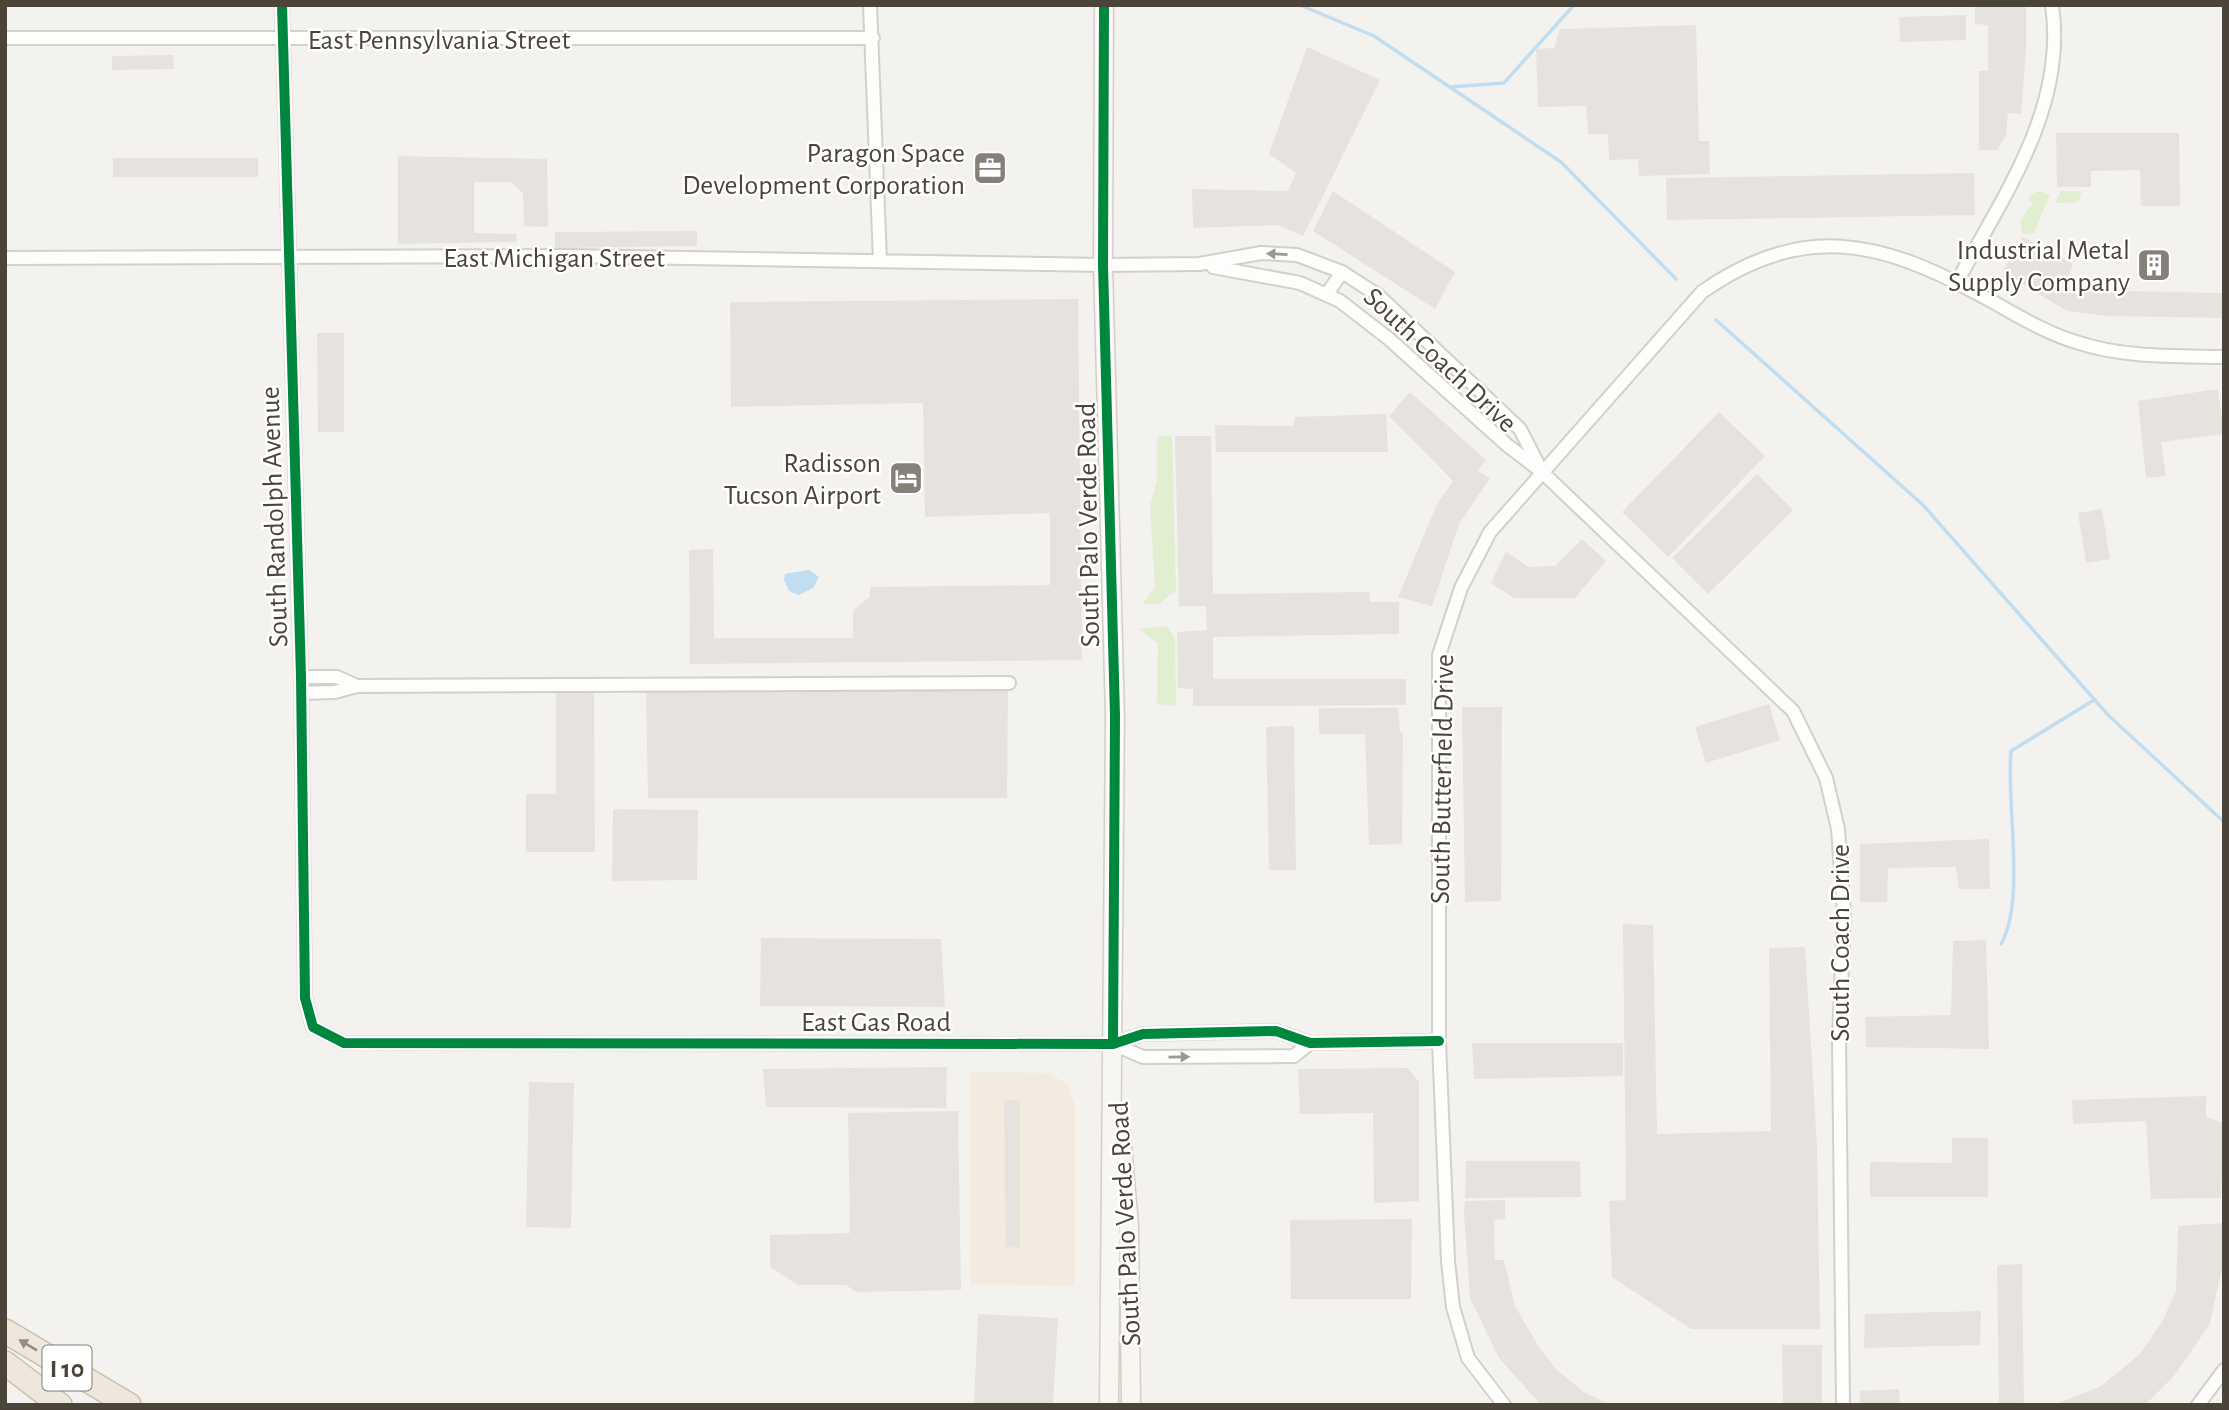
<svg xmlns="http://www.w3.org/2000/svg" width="2229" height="1410" font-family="'Alegreya Sans',sans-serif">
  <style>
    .commercial { fill: #f3ebdf }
    .green { fill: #e1eecf }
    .parking { fill: #e6e3df }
    .water { fill: #c0ddf1 }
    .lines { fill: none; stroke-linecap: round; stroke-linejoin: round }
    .stream { stroke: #c0ddf1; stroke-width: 3.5 }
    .street-casing { stroke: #d2d0cb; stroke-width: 16 }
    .secondary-casing { stroke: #d3cfc5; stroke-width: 21 }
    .highway-casing { stroke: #ccbfa9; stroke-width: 26 }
    .street { stroke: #fdfdfc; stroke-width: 12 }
    .secondary { stroke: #f7f6f1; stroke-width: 18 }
    .highway { stroke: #ede8db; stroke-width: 23 }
    .cycleway-casing { stroke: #fff; stroke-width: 15 }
    .cycleway { stroke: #00873e; stroke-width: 10 }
    .oneway { fill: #9b9791 }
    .oneway2 { fill: #948e82 }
    .labels { text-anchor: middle; stroke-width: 5; stroke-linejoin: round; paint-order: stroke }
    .shield { fill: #fff; stroke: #817c74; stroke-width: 2 }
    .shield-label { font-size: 26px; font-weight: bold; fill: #4b4439 }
    .street-label { font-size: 28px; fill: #4b4439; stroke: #fff }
    .poi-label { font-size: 28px; fill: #4b4439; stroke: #fff; text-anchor: end }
  </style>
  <rect width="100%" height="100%" fill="#f4f2ee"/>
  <path class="commercial" d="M 970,1072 L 1049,1073 L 1067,1084 L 1075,1105 L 1075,1286 L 970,1284 Z"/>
  <path class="green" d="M 2037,191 L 2050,194 L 2034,233 L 2023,234 L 2020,221 L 2033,203 L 2028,198 Z
    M 2061,191 L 2082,191 L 2078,202 L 2055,203 Z
    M 1172,435 L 1176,590 L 1159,604 L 1143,604 L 1155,587 L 1150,505 L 1157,481 L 1157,437 Z
    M 1167,626 L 1175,639 L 1176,706 L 1157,704 L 1158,644 L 1139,629 Z"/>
  <path class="parking" d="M 1975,5 L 2026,5 L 2026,51 L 2021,114 L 2008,113 L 2006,136 L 1997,150 L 1979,150 L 1979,71 L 1988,71 L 1988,25 L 1975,24 Z
    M 1966,15 L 1966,40 L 1900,42 L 1899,17 Z
    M 1696,25 L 1699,141 L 1709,141 L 1710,174 L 1639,176 L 1638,159 L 1609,160 L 1608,134 L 1588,134 L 1586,106 L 1538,107 L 1536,49 L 1554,48 L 1560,29 Z
    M 1307,47 L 1380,80 L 1303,236 L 1278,225 L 1193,228 L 1192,189 L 1288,191 L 1296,173 L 1269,154 Z
    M 173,55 L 174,69 L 112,70 L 112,56 Z
    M 2056,133 L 2179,133 L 2180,206 L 2141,206 L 2140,170 L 2091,171 L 2091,187 L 2057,187 Z
    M 398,156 L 547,159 L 548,227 L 524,226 L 523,193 L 511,182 L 474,182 L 474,233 L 516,234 L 517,242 L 398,244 Z
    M 113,158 L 258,158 L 258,177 L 113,177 Z
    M 1974,173 L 1975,215 L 1667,220 L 1666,178 Z
    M 1333,191 L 1455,272 L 1435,309 L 1313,231 Z
    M 697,231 L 697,246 L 555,248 L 555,232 Z
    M 2023,237 L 2073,264 L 2068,278 L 2081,290 L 2223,293 L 2223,318 L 2106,316 L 2067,311 L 2002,272 Z
    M 1078,299 L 1082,660 L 690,664 L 689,550 L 713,549 L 714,638 L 853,638 L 853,610 L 870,597 L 870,587 L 1050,585 L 1050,513 L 925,517 L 923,403 L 731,407 L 730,302 Z
    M 344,333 L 344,432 L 318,432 L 317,333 Z
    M 2218,389 L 2224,434 L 2161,442 L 2166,476 L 2146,478 L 2138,401 Z
    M 1410,392 L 1486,460 L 1478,471 L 1490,478 L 1459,524 L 1432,606 L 1398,597 L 1437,504 L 1453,481 L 1389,416 Z
    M 1719,412 L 1765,456 L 1668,557 L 1622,512 Z
    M 1386,414 L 1388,452 L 1216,452 L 1215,425 L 1293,426 L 1295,417 Z
    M 1175,436 L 1211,436 L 1213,594 L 1369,592 L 1370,602 L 1399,602 L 1399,634 L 1213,637 L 1213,679 L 1406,679 L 1406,705 L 1193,706 L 1193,689 L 1178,688 L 1177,632 L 1207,630 L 1206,606 L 1179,606 Z
    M 1757,474 L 1793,510 L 1708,594 L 1672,558 Z
    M 2102,509 L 2110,559 L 2086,563 L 2078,513 Z
    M 1582,539 L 1606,561 L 1575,598 L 1514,598 L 1491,583 L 1506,552 L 1529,567 L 1555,566 Z
    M 1008,689 L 1007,798 L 648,798 L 646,690 Z
    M 556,693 L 594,693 L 595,852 L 526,852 L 526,794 L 556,794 Z
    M 1769,704 L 1780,740 L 1706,763 L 1695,727 Z
    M 1462,707 L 1502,707 L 1501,901 L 1465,902 Z
    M 1319,708 L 1398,708 L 1400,732 L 1403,733 L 1402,844 L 1369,845 L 1365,734 L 1319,734 Z
    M 1294,726 L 1296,870 L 1269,870 L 1266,727 Z
    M 613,809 L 698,810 L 697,880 L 612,881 Z
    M 1989,839 L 1990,889 L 1959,889 L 1956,867 L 1888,868 L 1887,902 L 1860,902 L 1860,844 Z
    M 1623,924 L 1653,925 L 1657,1134 L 1771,1131 L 1769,948 L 1805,947 L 1817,1145 L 1820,1329 L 1691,1329 L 1612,1277 L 1609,1201 L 1626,1200 Z
    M 761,938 L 941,939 L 945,1007 L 760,1006 Z
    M 1986,940 L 1989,1049 L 1866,1047 L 1865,1017 L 1951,1015 L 1953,941 Z
    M 1472,1043 L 1623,1043 L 1623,1076 L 1474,1079 Z
    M 947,1067 L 946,1108 L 766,1107 L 763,1069 Z
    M 1408,1068 L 1419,1082 L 1419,1201 L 1374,1203 L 1373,1113 L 1300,1114 L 1298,1069 Z
    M 529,1082 L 574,1083 L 571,1228 L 526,1227 Z
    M 2206,1096 L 2206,1116 L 2224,1124 L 2221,1198 L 2151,1199 L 2146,1121 L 2073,1124 L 2072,1100 Z
    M 1004,1100 L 1020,1100 L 1020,1248 L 1006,1247 Z
    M 958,1111 L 961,1290 L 856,1292 L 846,1285 L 798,1285 L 770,1267 L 770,1235 L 850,1233 L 848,1113 Z
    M 1952,1138 L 1988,1138 L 1988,1197 L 1870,1197 L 1870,1162 L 1952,1163 Z
    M 1466,1161 L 1580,1161 L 1581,1197 L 1465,1198 Z
    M 1505,1200 L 1505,1219 L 1494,1220 L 1495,1260 L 1504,1260 L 1515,1306 L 1540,1349 L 1557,1370 L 1584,1392 L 1610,1405 L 1541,1405 L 1499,1358 L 1470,1298 L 1464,1214 L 1465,1201 Z
    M 1412,1219 L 1411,1299 L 1291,1299 L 1290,1220 Z
    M 2223,1223 L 2222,1268 L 2210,1324 L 2174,1376 L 2145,1405 L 2054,1405 L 2101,1386 L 2140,1354 L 2162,1322 L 2176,1291 L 2178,1226 Z
    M 2022,1264 L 2024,1405 L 1999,1405 L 1997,1265 Z
    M 1981,1311 L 1980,1345 L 1864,1348 L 1865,1314 Z
    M 978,1314 L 1058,1318 L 1053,1405 L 974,1405 Z
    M 1782,1345 L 1822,1345 L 1822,1405 L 1783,1405 Z
    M 1899,1389 L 1900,1405 L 1860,1405 L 1860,1391 Z"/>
  <path class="water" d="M 809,570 L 819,577 L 813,588 L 799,595 L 789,591 L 784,580 L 785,574 Z"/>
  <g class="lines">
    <path class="stream" d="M 1300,5 L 1374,36 L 1561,162 L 1676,279
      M 1450,87 L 1504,83 L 1574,5
      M 1716,320 L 1923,505 L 2108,715 L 2224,822
      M 2001,944 C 2026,900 2006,804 2011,751 L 2094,700"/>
    <g class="street-casing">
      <path id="street" d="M 282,5 L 301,677 L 305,998 L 313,1027 L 344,1043 L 1113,1044 L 1143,1034 L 1276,1031 L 1310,1043 L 1439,1041
        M 870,5 L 880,261
        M 5,38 L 873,38
        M 5,258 L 563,256 L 1103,265 L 1199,264 L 1261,253 L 1297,255 L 1342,272 L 1379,296 L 1520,429 L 1542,472
        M 1213,267 L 1300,283 L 1340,301 L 1389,339 L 1507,445 L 1542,472 L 1793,711 L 1826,778 L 1838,829 L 1844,912 L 1839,1038 L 1843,1405
        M 1957,282 C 2003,196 2067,108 2052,5
        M 1327,294 L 1342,272
        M 301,677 L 337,677 L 357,686
        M 301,693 L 335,692 L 357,686 L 1009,683
        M 1113,1044 L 1143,1057 L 1294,1056 L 1310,1043
        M 1504,1405 L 1468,1358 L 1453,1307 L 1448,1261 L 1439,1041 L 1439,655 L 1461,588 L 1490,532 L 1702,292 C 1801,222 1880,240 1980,295 C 2011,311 2042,332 2076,342 C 2124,358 2174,356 2224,357
        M 2198,1405 L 2224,1370"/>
    </g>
    <g class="secondary-casing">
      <path id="secondary" d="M 1104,5 L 1103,265 L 1115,716 L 1109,1405
        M 1121,1134 L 1129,1225 L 1131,1405"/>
    </g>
    <g class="highway-casing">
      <path id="highway" d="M 5,1331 L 129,1405
        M 5,1363 L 60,1405"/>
    </g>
    <use href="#street" class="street"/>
    <use href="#secondary" class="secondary"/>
    <use href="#highway" class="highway"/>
    <g class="cycleway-casing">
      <path id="cycleway" d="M 282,5 L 301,677 L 305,998 L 313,1027 L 344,1043 L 1113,1044 L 1143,1034 L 1276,1031 L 1310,1043 L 1439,1041
        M 1104,5 L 1103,265 L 1115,716 L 1113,1044"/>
    </g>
    <use href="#cycleway" class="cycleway"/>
  </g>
  <defs><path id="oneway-solid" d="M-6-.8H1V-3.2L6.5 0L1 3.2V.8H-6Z" transform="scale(1.75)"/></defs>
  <g class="oneway">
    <use href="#oneway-solid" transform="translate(1277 254) rotate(-177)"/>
    <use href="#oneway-solid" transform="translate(1179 1057) rotate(-1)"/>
  </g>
  <use class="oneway2" href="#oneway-solid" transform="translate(28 1345) rotate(-149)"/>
  <defs>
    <g id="office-square" transform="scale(1.75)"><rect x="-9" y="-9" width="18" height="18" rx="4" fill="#868178" stroke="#fff"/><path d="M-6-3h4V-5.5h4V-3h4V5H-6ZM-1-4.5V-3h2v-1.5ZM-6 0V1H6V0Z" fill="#fff"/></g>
    <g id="building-square" transform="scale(1.75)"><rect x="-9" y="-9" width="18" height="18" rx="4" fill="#868178" stroke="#fff"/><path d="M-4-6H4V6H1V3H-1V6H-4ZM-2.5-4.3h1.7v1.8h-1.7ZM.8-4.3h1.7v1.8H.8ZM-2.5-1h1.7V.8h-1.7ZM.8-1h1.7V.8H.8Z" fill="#fff"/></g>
    <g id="hotel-square" transform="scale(1.75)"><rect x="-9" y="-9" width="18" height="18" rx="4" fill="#868178" stroke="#fff"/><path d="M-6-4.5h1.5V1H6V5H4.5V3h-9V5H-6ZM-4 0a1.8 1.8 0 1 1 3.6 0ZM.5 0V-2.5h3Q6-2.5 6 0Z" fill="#fff"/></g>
  </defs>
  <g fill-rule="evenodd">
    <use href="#office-square" x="990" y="168"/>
    <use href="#building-square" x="2154" y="265"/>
    <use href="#hotel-square" x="906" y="478"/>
  </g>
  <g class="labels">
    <rect class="shield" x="42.5" y="1345.5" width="49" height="45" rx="5"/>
    <g class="shield-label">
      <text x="67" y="1377">I 10</text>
    </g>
    <g class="street-label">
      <text x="439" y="49">East Pennsylvania Street</text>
      <text x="554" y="267">East Michigan Street</text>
      <text transform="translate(1441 359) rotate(43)" y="10">South Coach Drive</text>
      <text transform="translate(273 517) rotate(-92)" y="10">South Randolph Avenue</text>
      <text transform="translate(1087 525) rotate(-91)" y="10">South Palo Verde Road</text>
      <text transform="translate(1441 779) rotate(-89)" y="10">South Butterfield Drive</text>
      <text transform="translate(1839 943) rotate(-90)" y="10">South Coach Drive</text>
      <text x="876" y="1031">East Gas Road</text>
      <text transform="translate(1124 1224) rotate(-93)" y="10">South Palo Verde Road</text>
    </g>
    <g class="poi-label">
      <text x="965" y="162">Paragon Space<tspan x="965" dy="32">Development Corporation</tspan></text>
      <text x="2130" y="259">Industrial Metal<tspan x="2130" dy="32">Supply Company</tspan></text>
      <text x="881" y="472">Radisson<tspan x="881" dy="32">Tucson Airport</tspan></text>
    </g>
  </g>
  <rect width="2229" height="1410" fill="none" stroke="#4b4439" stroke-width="14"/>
</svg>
